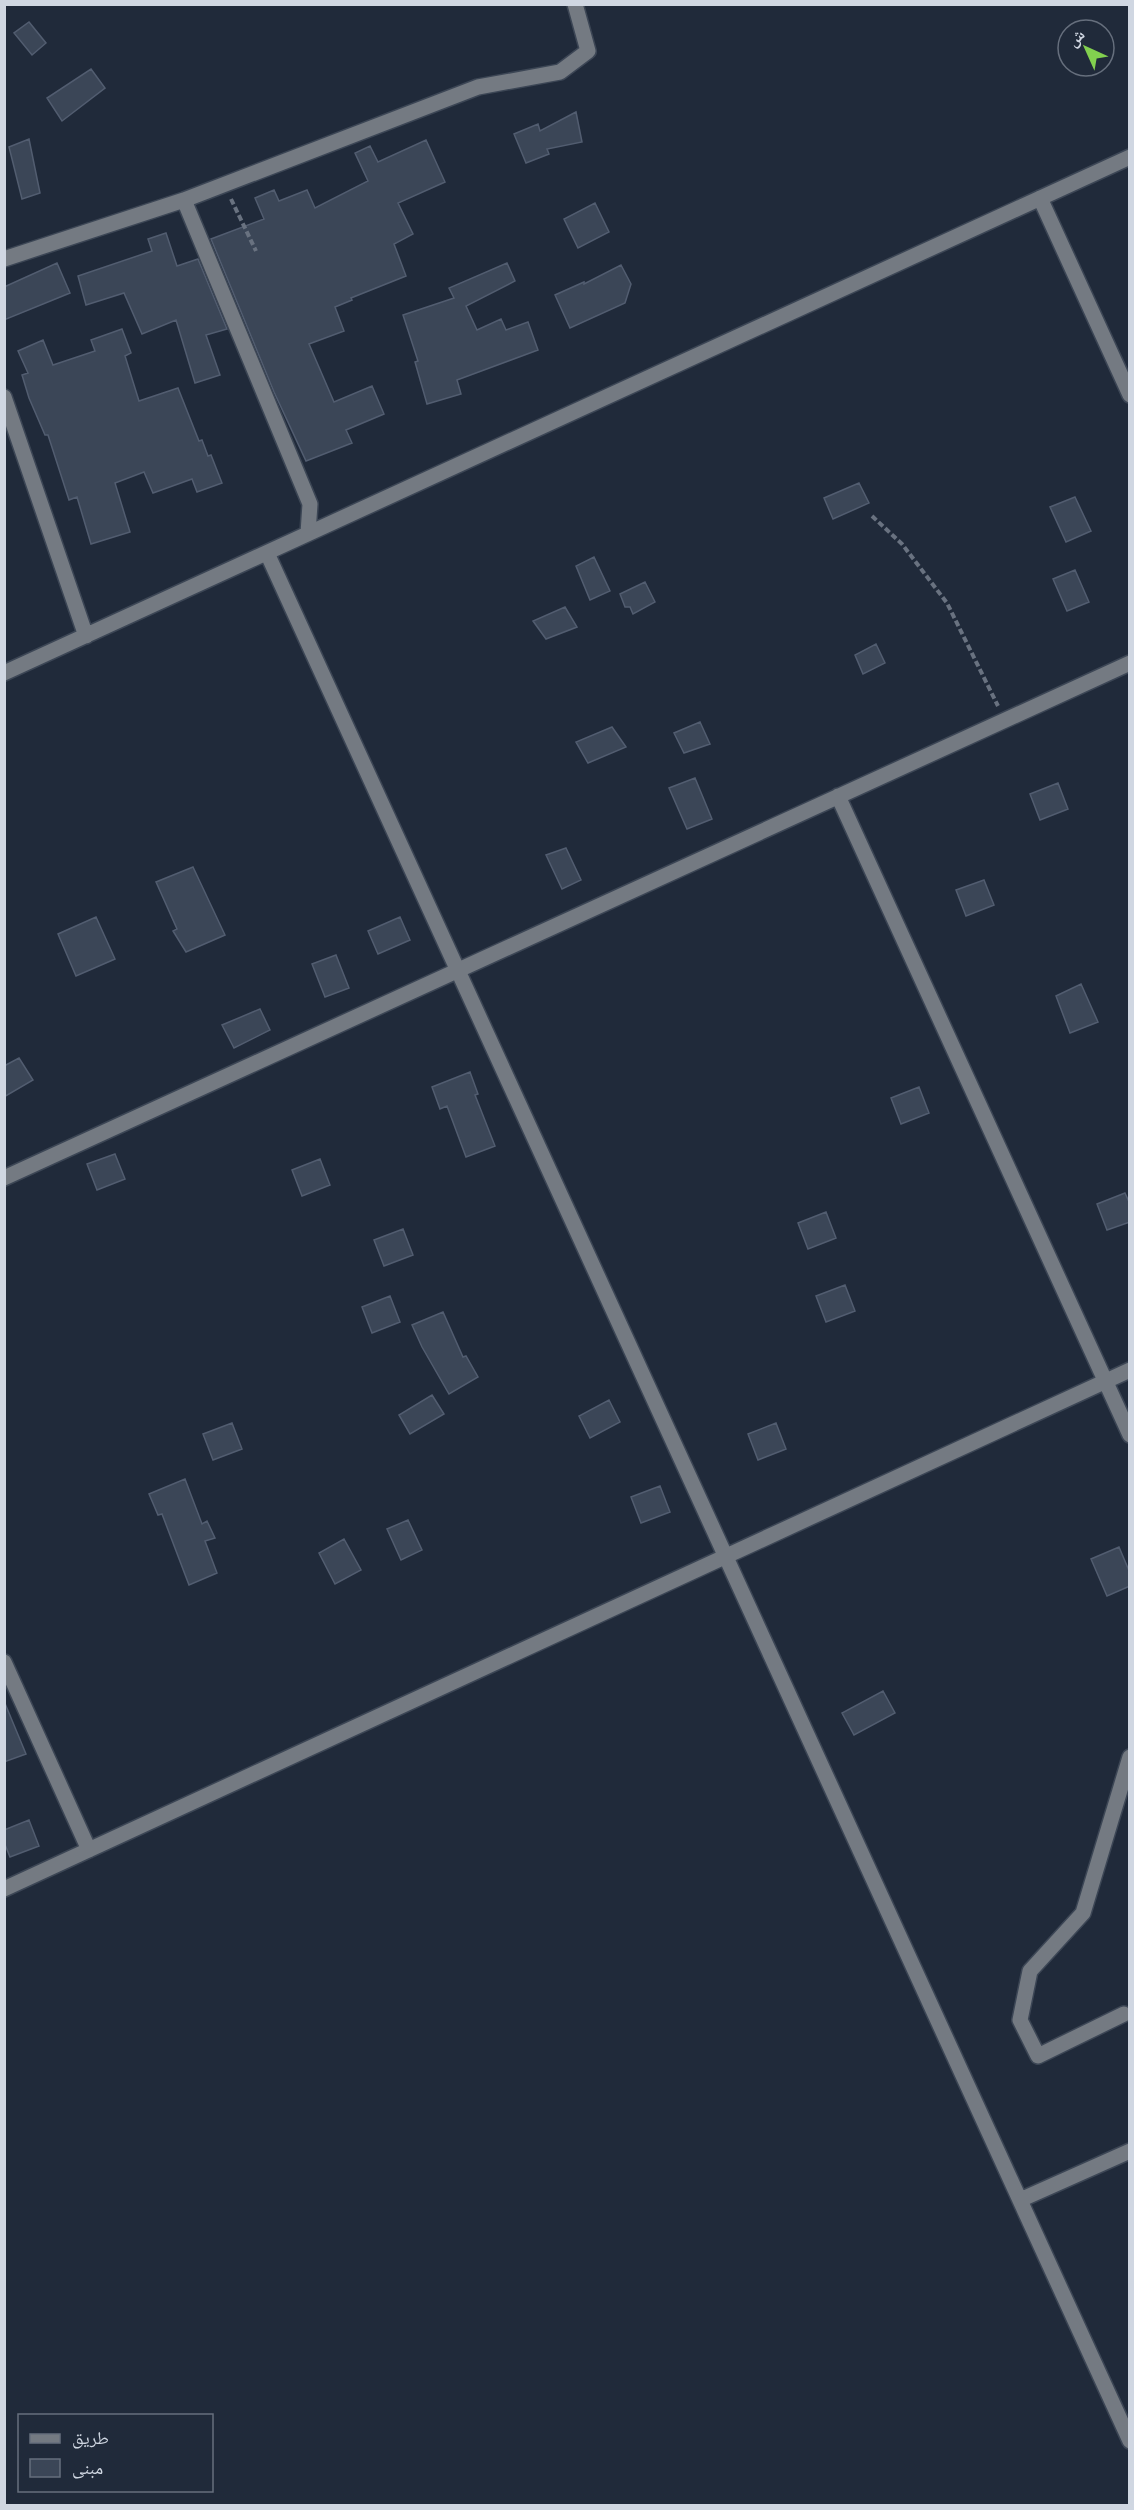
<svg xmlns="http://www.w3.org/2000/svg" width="1134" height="2510" font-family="'Nunito Sans','Noto Naskh Arabic',sans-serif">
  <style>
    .building { fill: #3b4657; stroke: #525d70; stroke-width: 1.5 }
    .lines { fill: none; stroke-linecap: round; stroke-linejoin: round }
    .minor-casing { stroke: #3c4655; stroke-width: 18 }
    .path { stroke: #697280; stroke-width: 4; stroke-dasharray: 6 3; stroke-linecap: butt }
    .minor { stroke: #747a82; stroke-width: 15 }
  </style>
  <rect width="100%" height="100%" fill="#202a3a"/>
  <path class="building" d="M 29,22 L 46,43 L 32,55 L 14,33 Z
    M 91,69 L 105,88 L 62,121 L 47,98 Z
    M 576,112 L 582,142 L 547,149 L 549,154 L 526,163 L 514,134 L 538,124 L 540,131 Z
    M 29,139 L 40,193 L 22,199 L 9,147 Z
    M 426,140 L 445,182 L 398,203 L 413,234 L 394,244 L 406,276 L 351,298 L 352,300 L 335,307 L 344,331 L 309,344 L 334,402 L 372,386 L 384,414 L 346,430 L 352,443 L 306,461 L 274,392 L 211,239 L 264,219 L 255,198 L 274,190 L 279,201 L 307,190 L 315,208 L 368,181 L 355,153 L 370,146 L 378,162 Z
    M 595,203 L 609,232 L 578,248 L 564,219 Z
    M 166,233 L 177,266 L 198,259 L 227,329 L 206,335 L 220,375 L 195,383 L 176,320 L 142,334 L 124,293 L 86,305 L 78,276 L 152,251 L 148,239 Z
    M 57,263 L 70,293 L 4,320 L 4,287 Z
    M 507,263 L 515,281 L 466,306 L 477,330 L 501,319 L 506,330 L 528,322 L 538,350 L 457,380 L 461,394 L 427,404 L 415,362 L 418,361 L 403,315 L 454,298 L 449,288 Z
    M 621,265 L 631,284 L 625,303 L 570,328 L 555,295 L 584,282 L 584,284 Z
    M 122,329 L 131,353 L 125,356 L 139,401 L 178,388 L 199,441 L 202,440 L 208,456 L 211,455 L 222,483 L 197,492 L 192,479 L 153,493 L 144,472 L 115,483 L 130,532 L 91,544 L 77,497 L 69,500 L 48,435 L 45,435 L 29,398 L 22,375 L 28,373 L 18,351 L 43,340 L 53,365 L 95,351 L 91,340 Z
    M 859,483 L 869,503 L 833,519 L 824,498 Z
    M 1075,497 L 1091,531 L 1066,542 L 1050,507 Z
    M 594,557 L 610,591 L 590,600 L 576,566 Z
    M 1075,570 L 1089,602 L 1067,611 L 1053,579 Z
    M 645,582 L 655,602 L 633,614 L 630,607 L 625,607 L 620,594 Z
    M 565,607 L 577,627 L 546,639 L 533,621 Z
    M 876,644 L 885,663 L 863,674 L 855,655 Z
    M 700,722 L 710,744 L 684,753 L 674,733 Z
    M 612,727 L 626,747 L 588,763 L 576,742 Z
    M 695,778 L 712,819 L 687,829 L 669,788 Z
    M 1058,783 L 1068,809 L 1040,820 L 1030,794 Z
    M 566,848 L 581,880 L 562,889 L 546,855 Z
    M 193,867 L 225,935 L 186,952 L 173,931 L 177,929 L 156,882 Z
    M 984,880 L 994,905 L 966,916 L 956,890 Z
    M 96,917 L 115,959 L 76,976 L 58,934 Z
    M 400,917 L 410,940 L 378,954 L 368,931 Z
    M 336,955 L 349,988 L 325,997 L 312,964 Z
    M 1081,984 L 1098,1022 L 1070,1033 L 1056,996 Z
    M 260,1009 L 270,1030 L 234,1048 L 222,1025 Z
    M 19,1058 L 33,1080 L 4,1097 L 4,1066 Z
    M 470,1072 L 478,1094 L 475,1095 L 495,1146 L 466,1157 L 447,1106 L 440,1109 L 432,1087 Z
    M 919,1087 L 929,1113 L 901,1124 L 891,1098 Z
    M 115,1154 L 125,1179 L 97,1190 L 87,1164 Z
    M 320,1159 L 330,1185 L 302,1196 L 292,1170 Z
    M 1125,1193 L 1130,1204 L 1130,1222 L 1107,1230 L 1097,1204 Z
    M 826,1212 L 836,1238 L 808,1249 L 798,1223 Z
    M 403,1229 L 413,1255 L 384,1266 L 374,1240 Z
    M 845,1285 L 855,1311 L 826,1322 L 816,1296 Z
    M 390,1296 L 400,1322 L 372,1333 L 362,1307 Z
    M 443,1312 L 463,1357 L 466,1356 L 478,1377 L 449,1394 L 422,1347 L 412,1325 Z
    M 432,1395 L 444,1414 L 410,1434 L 399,1415 Z
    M 609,1400 L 620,1422 L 590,1438 L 579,1416 Z
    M 232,1423 L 242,1449 L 213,1460 L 203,1434 Z
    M 776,1423 L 786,1449 L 758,1460 L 748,1434 Z
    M 185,1479 L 202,1524 L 207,1521 L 215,1538 L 205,1541 L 217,1573 L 189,1585 L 162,1514 L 158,1515 L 149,1494 Z
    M 660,1486 L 670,1512 L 641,1523 L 631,1497 Z
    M 408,1520 L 422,1550 L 401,1560 L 387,1529 Z
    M 344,1539 L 361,1570 L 335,1584 L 319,1553 Z
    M 1119,1547 L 1130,1573 L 1130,1586 L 1107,1596 L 1091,1559 Z
    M 883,1691 L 895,1713 L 854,1735 L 842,1713 Z
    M 4,1701 L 26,1754 L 4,1762 Z
    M 29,1820 L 39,1846 L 10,1857 L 4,1842 L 4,1830 Z"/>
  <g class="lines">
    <g class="minor-casing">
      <path id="minor" d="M 1040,198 L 1130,395
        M 184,200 L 310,504 L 308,533
        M 4,259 L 184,200 L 478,87 L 560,72 L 588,51 L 575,4
        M 4,397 L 86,636
        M 267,553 L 1130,2441
        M 4,673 L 1130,157
        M 838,796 L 1130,1435
        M 4,1178 L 1130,663
        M 4,1662 L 89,1850
        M 4,1889 L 1130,1370
        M 1124,2014 L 1038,2056 L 1020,2020 L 1030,1971 L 1083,1913 L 1130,1757
        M 1020,2200 L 1130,2151"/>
    </g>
    <path class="path" d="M 231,199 L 256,251
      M 872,516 L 902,544 L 947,603 L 998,706"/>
    <use href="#minor" class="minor"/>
  </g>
  <rect width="1134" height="2510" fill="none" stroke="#d0d7e2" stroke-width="12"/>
  <rect x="18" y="2414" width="195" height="78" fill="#202a3a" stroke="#666f7d" stroke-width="1.5"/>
  <rect x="30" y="2434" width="30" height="9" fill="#747a82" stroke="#666f7d" stroke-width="1.5"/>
  <text x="72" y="2444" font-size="18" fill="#d0d7e2">طريق</text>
  <rect x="30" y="2459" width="30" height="18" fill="#3b4657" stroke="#666f7d" stroke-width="1.5"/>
  <text x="72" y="2474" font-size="18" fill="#d0d7e2">مبنى</text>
  <g transform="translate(1086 48) rotate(315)"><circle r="28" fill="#202a3a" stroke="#666f7d" stroke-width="1.5"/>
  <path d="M0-4.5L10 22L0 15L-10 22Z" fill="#82d04f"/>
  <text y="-9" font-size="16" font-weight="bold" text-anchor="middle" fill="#d0d7e2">ش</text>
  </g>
</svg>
